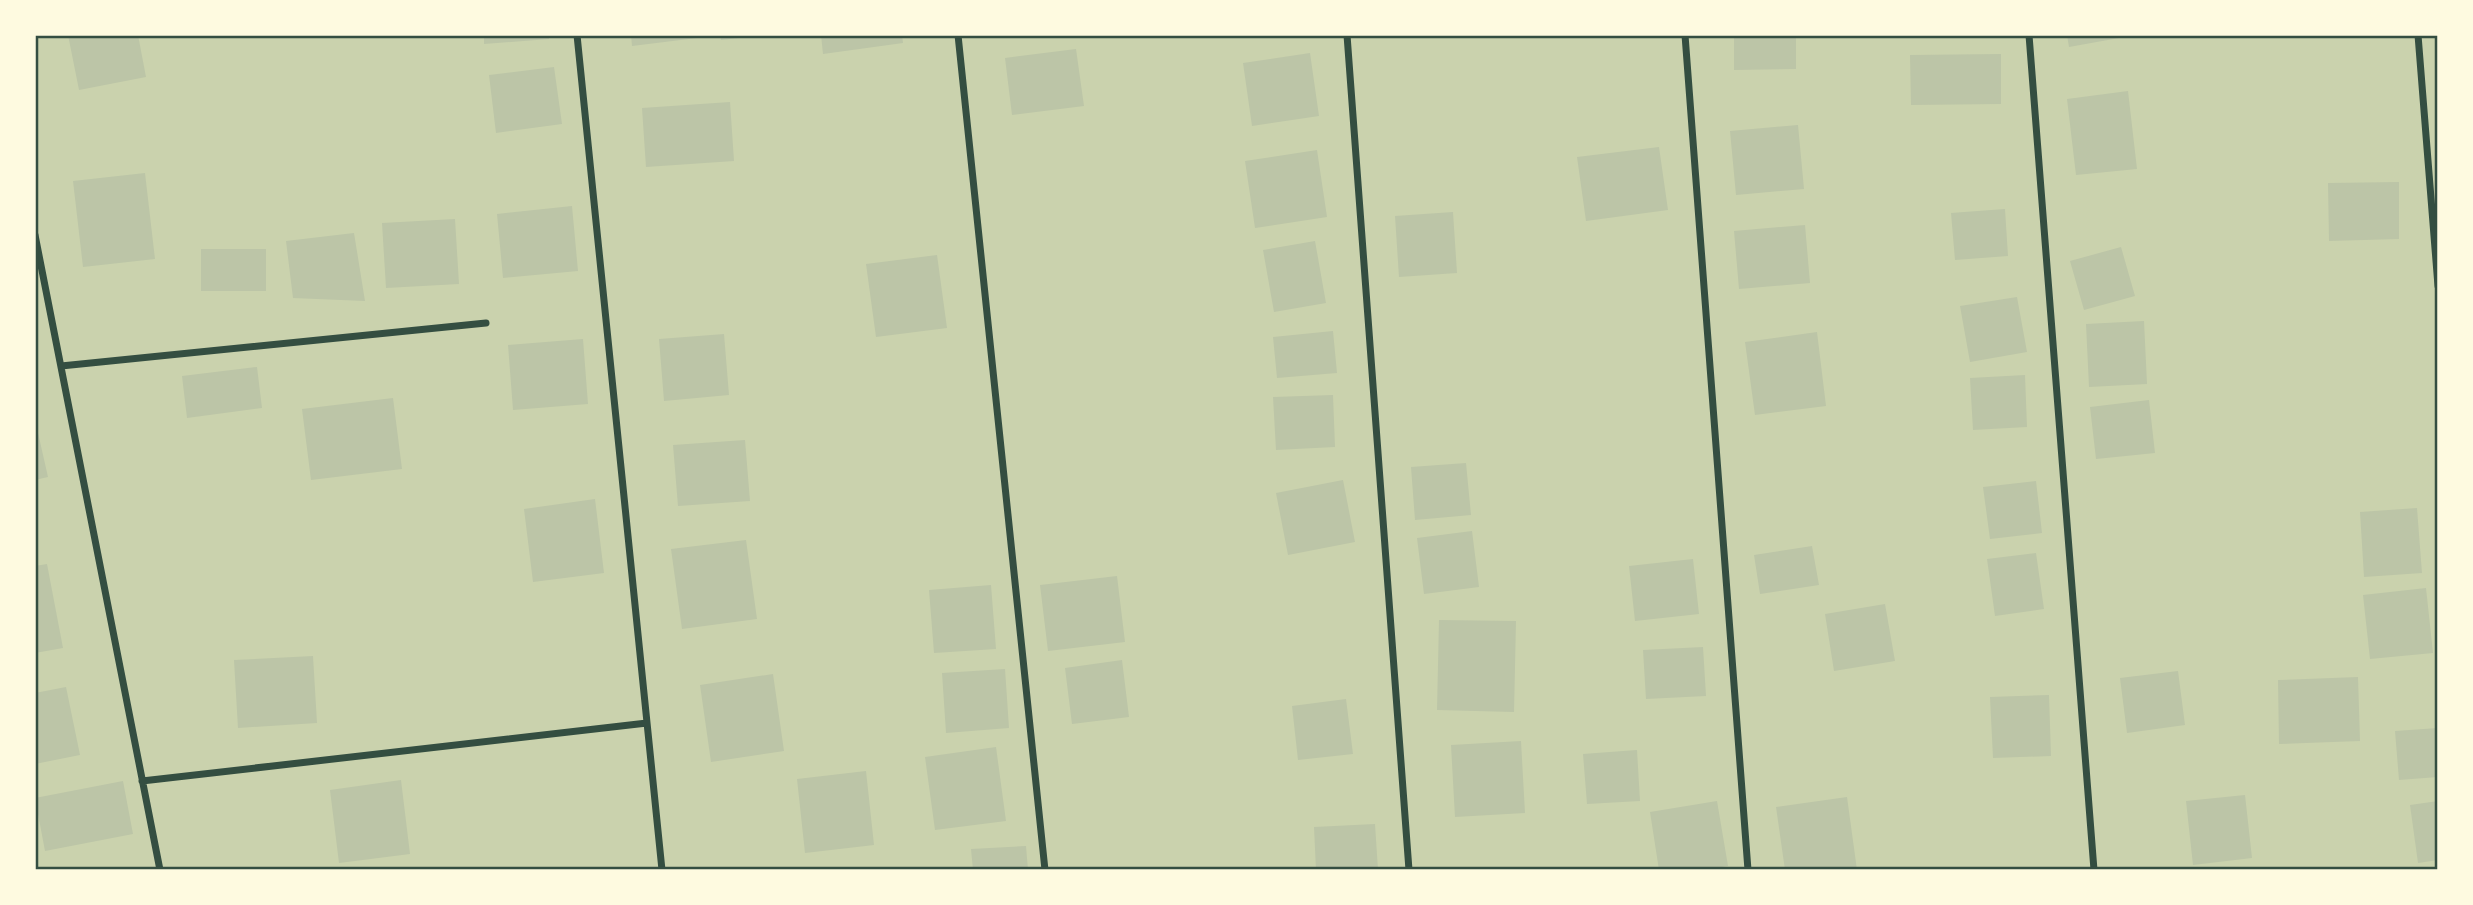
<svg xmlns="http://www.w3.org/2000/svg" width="2473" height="905" font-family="'Fira Sans',sans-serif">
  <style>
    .green { fill: #cad2ad }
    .building { fill: #bcc5a7 }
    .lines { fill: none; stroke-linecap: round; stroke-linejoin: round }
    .minor { stroke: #344e41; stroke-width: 7 }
    .neatline { fill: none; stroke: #344e41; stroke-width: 2.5 }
  </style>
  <rect width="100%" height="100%" fill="#e9edc9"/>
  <path class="green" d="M 35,35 L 2438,35 L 2438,870 L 35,870 Z"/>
  <path class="building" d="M 68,35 L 138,35 L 146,77 L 79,90 Z
    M 484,35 L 549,35 L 549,39 L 484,44 Z
    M 631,35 L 705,35 L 705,37 L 632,46 Z
    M 720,35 L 748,35 L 748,37 L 721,40 Z
    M 821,35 L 902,35 L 903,43 L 823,54 Z
    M 1734,35 L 1796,35 L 1796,69 L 1734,70 Z
    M 2067,35 L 2130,35 L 2130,36 L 2069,47 Z
    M 1076,49 L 1084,106 L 1012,115 L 1005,58 Z
    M 1310,53 L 1319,116 L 1252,126 L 1243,63 Z
    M 2001,54 L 2001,104 L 1911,105 L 1910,55 Z
    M 554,67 L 562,124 L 496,133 L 489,75 Z
    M 2128,91 L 2137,169 L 2076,175 L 2067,99 Z
    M 730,102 L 734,161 L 646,167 L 642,108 Z
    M 1798,125 L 1804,189 L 1736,195 L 1730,131 Z
    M 1659,147 L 1668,210 L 1586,221 L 1577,157 Z
    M 1317,150 L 1327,217 L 1255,228 L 1245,161 Z
    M 145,173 L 155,259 L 83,267 L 73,181 Z
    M 2399,182 L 2399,239 L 2329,241 L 2328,183 Z
    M 572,206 L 578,271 L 503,278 L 497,214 Z
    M 2005,209 L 2008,256 L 1955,260 L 1951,213 Z
    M 1453,212 L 1457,273 L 1399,277 L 1395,216 Z
    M 455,219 L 459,284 L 386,288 L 382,223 Z
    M 1805,225 L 1810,283 L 1739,289 L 1734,231 Z
    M 354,233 L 365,301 L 293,298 L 286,241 Z
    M 1315,241 L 1326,303 L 1274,312 L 1263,250 Z
    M 2121,247 L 2135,296 L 2084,310 L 2070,261 Z
    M 201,249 L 266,249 L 266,291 L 201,291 Z
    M 937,255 L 947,328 L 876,337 L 866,264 Z
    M 2017,297 L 2027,352 L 1970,362 L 1960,306 Z
    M 2144,321 L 2147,384 L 2089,387 L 2086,324 Z
    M 1333,331 L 1337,373 L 1277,378 L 1273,337 Z
    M 1817,332 L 1826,406 L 1755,415 L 1745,342 Z
    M 724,334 L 729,395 L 664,401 L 659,339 Z
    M 583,339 L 588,404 L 513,410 L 508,345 Z
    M 257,367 L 262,408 L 187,418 L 182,376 Z
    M 2025,375 L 2027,427 L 1973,430 L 1970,378 Z
    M 1333,395 L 1335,447 L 1276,450 L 1273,397 Z
    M 393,398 L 402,469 L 311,480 L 302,409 Z
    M 2149,400 L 2155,453 L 2096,459 L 2090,407 Z
    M 36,424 L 48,477 L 35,480 L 35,425 Z
    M 745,440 L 750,501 L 678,506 L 673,445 Z
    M 1466,463 L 1471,515 L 1415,520 L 1411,467 Z
    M 1343,480 L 1355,542 L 1288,555 L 1276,493 Z
    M 2036,481 L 2042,533 L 1990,539 L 1983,487 Z
    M 595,499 L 604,573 L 533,582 L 524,509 Z
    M 2417,508 L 2422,573 L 2364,577 L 2360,512 Z
    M 1472,531 L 1479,587 L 1424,594 L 1417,538 Z
    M 746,540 L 757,619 L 682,629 L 671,549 Z
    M 1812,546 L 1819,585 L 1760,594 L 1754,555 Z
    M 2036,553 L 2044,609 L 1995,616 L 1987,559 Z
    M 1693,559 L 1699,614 L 1635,621 L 1629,566 Z
    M 47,564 L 63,648 L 35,653 L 35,566 Z
    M 1117,576 L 1125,642 L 1048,651 L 1040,585 Z
    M 991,585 L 996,649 L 934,653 L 929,590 Z
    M 2426,588 L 2433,653 L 2370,659 L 2363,595 Z
    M 1885,604 L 1895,661 L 1834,671 L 1825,614 Z
    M 1439,620 L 1516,621 L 1514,712 L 1437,710 Z
    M 1703,647 L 1706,696 L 1646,699 L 1643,650 Z
    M 313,656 L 317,723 L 238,728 L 234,660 Z
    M 1122,660 L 1129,717 L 1072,724 L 1065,668 Z
    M 1005,669 L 1009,728 L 946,733 L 942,673 Z
    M 2178,671 L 2185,725 L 2127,733 L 2120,678 Z
    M 773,674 L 784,751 L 711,762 L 700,685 Z
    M 2358,677 L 2360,741 L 2279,744 L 2278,680 Z
    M 66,687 L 80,755 L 35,764 L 35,693 Z
    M 2049,695 L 2051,756 L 1993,758 L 1990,697 Z
    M 1346,699 L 1353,754 L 1298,760 L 1292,706 Z
    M 2438,728 L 2438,777 L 2399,780 L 2395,731 Z
    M 1521,741 L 1525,813 L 1455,817 L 1451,745 Z
    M 996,747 L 1006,821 L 935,830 L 925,757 Z
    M 1637,750 L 1640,801 L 1587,804 L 1583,754 Z
    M 866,771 L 874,845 L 805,853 L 797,779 Z
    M 401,780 L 410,854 L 339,863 L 330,790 Z
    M 123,781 L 133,834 L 45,851 L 35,798 Z
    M 2245,795 L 2252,858 L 2193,865 L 2186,801 Z
    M 1847,797 L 1857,870 L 1785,870 L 1776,807 Z
    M 1717,801 L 1728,866 L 1703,870 L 1659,870 L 1650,812 Z
    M 2438,801 L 2438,860 L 2418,863 L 2410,805 Z
    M 1375,824 L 1378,870 L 1316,870 L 1314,827 Z
    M 1026,846 L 1028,870 L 973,870 L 971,849 Z"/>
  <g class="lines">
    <path class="minor" d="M 577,35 L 662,870
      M 958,35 L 1045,870
      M 1347,35 L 1409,870
      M 1685,35 L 1748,870
      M 2029,35 L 2094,870
      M 2418,35 L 2438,286
      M 35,235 L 160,870
      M 61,366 L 486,323
      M 142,781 L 647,723"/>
  </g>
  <rect width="2473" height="905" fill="none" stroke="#fefae0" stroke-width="74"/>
  <rect x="37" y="37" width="2399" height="831" class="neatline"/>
</svg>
